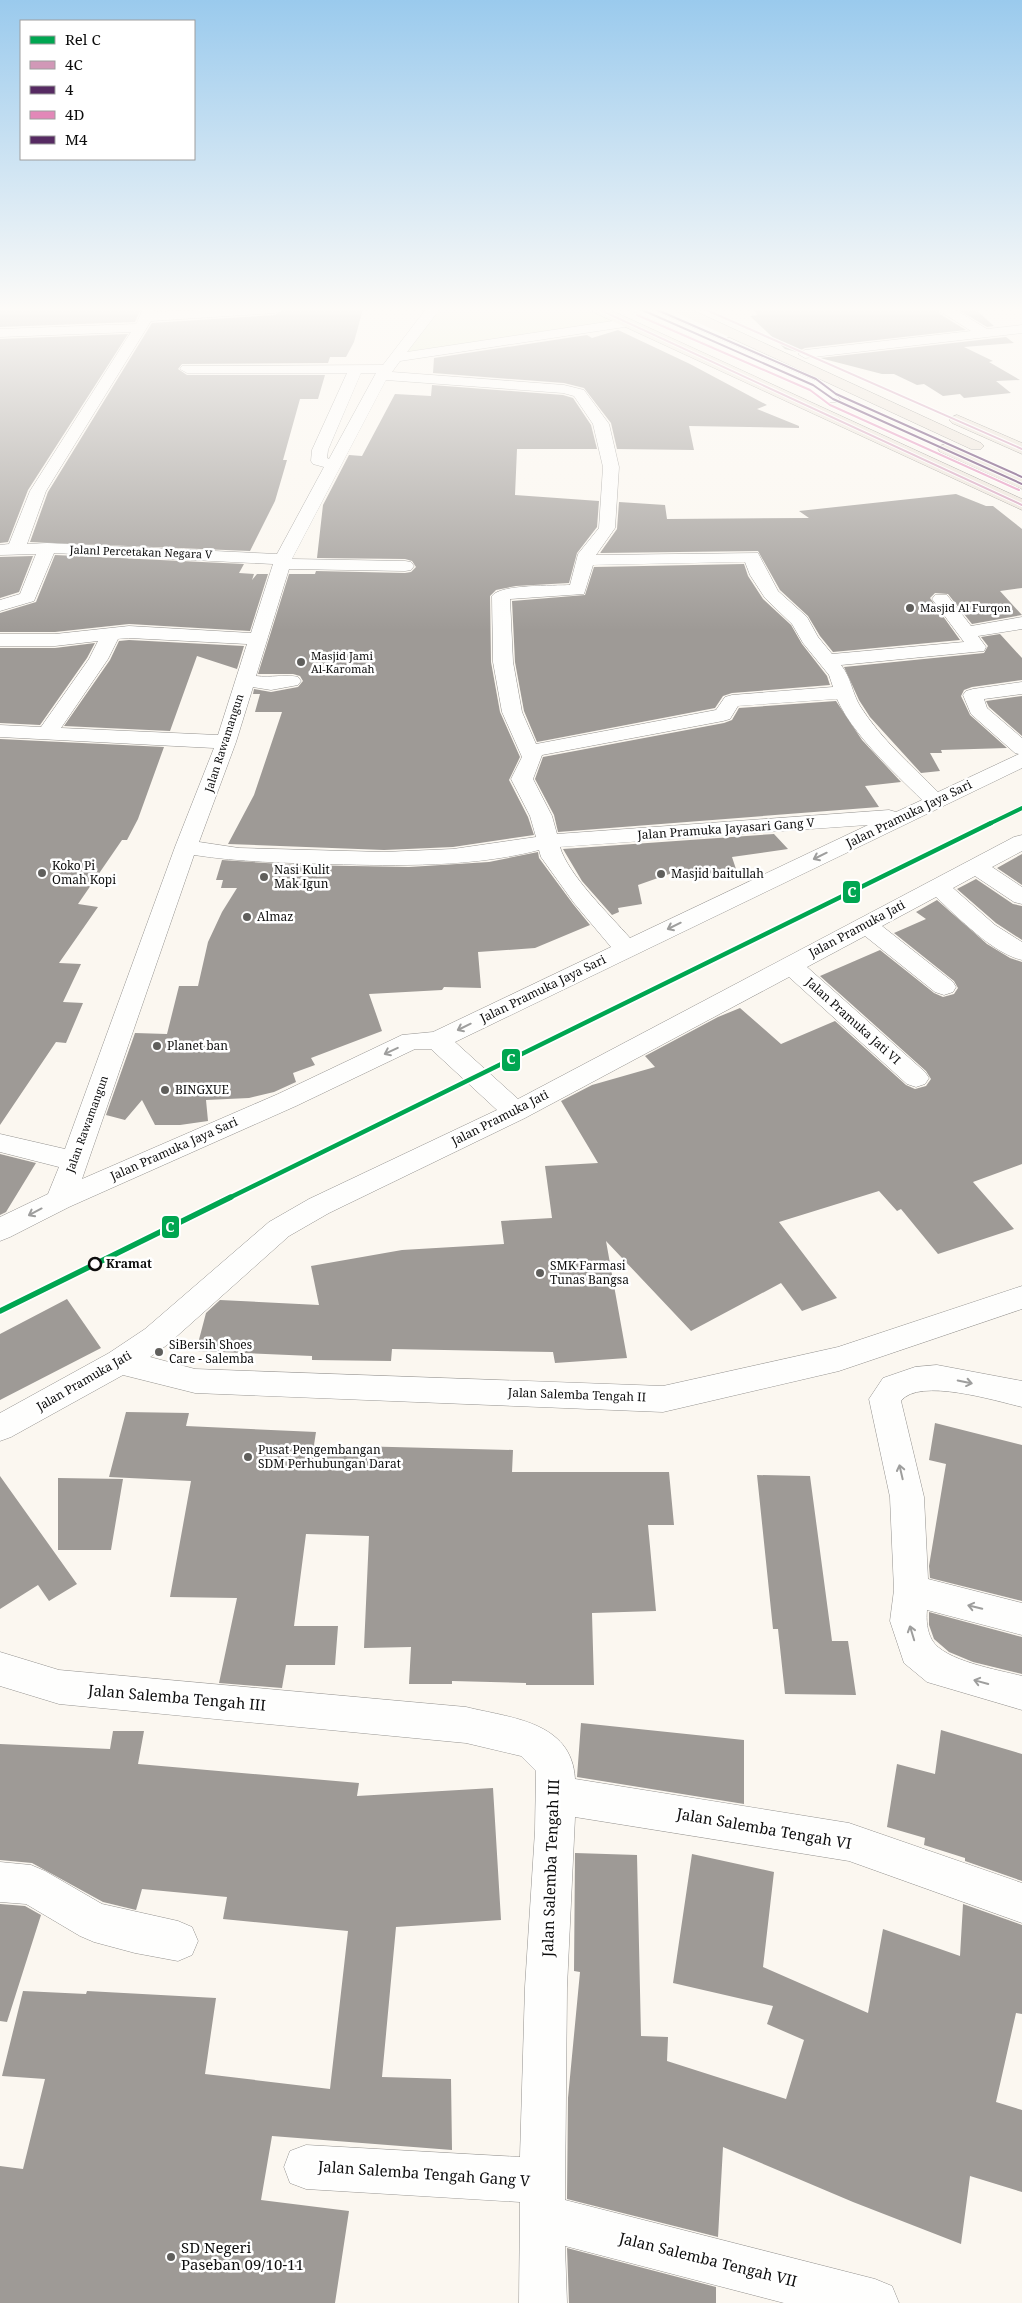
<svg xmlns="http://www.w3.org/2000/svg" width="1022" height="2303" font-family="'Noto Serif',serif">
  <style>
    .green { fill: #e8efd0 }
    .building { fill: #9e9a96 }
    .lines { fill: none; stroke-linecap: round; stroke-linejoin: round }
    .minor-casing { stroke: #94928f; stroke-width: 1 }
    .major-casing { stroke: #81807c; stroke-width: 1 }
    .minor { fill: #fefefd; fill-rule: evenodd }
    .major { fill: #ece3d8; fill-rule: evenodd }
    .bus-1-casing { stroke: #fff; stroke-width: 4 }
    .bus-2-casing { stroke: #fff; stroke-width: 4 }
    .bus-3-casing { stroke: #fff; stroke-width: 4 }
    .bus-4-casing { stroke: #fff; stroke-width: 4 }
    .bus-1 { stroke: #d198b7; stroke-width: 2 }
    .bus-2 { stroke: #562a62; stroke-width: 2 }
    .bus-3 { stroke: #e288b8; stroke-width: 2 }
    .bus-4 { stroke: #562a62; stroke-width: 2 }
    .rail-1-far2-casing { stroke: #fff; stroke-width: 6 }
    .rail-1-far1-casing { stroke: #fff; stroke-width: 8 }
    .rail-1-casing { stroke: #fff; stroke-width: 9 }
    .rail-1-far2 { stroke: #00a651; stroke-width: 4 }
    .rail-1-far1 { stroke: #00a651; stroke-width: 4.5 }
    .rail-1 { stroke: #00a651; stroke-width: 5.5 }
    .oneway { stroke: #9e9e9d }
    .poi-dot { fill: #605f5c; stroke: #fff; stroke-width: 2 }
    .stop-dot { fill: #fff; stroke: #0d0d0d; stroke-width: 2.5 }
    .labels { text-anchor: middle; stroke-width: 5; stroke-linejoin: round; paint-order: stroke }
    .far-street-label { font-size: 11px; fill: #0d0d0d; stroke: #fff }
    .far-poi-label { font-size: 11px; fill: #0d0d0d; stroke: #fff; text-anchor: start }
    .street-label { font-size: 12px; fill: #0d0d0d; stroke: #fff }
    .poi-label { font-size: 12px; fill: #0d0d0d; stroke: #fff; text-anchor: start }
    .stop-label { font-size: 12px; font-weight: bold; fill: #0d0d0d; stroke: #fff; text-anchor: start }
    .near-street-label { font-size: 15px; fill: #0d0d0d; stroke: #fff }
    .near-poi-label { font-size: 15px; fill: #0d0d0d; stroke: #fff; text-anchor: start }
    .line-badge { stroke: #fff; stroke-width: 2 }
    .badge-label { font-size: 14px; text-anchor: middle; font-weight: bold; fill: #fff }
  </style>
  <rect width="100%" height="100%" fill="#fbf7f0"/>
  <path class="green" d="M 432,309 L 597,309 L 626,323 L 395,358 Z"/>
  <path class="building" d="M 0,309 L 141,309 L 135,322 L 0,327 Z
    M 284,309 L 363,309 L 354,342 L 346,357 L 330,357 L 328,363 L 182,364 L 178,369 L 187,375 L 325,375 L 318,399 L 300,399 L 283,460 L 287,460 L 275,501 L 250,551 L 30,542 L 48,492 L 152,323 L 275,315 Z
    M 752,309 L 938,309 L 940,314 L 966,330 L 805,348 L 797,352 L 785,349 L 750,316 L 758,315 Z
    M 957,309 L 975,309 L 994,326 L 987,327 Z
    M 618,330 L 690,364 L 767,405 L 757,409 L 799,426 L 799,428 L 689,426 L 694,450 L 617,449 L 611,423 L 584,388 L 564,383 L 433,373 L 434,358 L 587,335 L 592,338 Z
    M 128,334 L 28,490 L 8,542 L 0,543 L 0,339 Z
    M 1006,337 L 1014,343 L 964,347 L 993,361 L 989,362 L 1020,380 L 996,381 L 1011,393 L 964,398 L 960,394 L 943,396 L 924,384 L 917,385 L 894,374 L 882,374 L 820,358 Z
    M 432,385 L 563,395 L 573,398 L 591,425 L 597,449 L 517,449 L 515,495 L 599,501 L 597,527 L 577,553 L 569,583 L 516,586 L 496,590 L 490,596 L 491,662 L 500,712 L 520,757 L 509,780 L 528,817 L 534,835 L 453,847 L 384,850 L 228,844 L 254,795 L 282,712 L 255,712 L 260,694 L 253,694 L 254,689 L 271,692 L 298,687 L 303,681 L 300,676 L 293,674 L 258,674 L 289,574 L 315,574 L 316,571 L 405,573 L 411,572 L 416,567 L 412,561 L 405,559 L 317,558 L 323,505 L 349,455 L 362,456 L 395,394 L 431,396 Z
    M 956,494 L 986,506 L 993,506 L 1022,529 L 1022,588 L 1000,591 L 1022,615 L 972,624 L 948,594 L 935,593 L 930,598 L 960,640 L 833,652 L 820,636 L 808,616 L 780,590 L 758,551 L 600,553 L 617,529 L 619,502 L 665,505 L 667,519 L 809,518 L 799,511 Z
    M 55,555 L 244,564 L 239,573 L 254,574 L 252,580 L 257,574 L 268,574 L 250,631 L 129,624 L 55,632 L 0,632 L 0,613 L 36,602 Z
    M 33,556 L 19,592 L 0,598 L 0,557 Z
    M 744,564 L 748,576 L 763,599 L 791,625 L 802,644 L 827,676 L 830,685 L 732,693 L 723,696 L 715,708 L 537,742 L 524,711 L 515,662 L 512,601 L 585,595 L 594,567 Z
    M 1000,634 L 1022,658 L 1022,680 L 972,687 L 964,690 L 961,696 L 970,715 L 1007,748 L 941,750 L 942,753 L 930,753 L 940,771 L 921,773 L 870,717 L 859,700 L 844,667 L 984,653 L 988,646 L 981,637 Z
    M 129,640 L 244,646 L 237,669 L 197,656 L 170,731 L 64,726 L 110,660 L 119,641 Z
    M 95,643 L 87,658 L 40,725 L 0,723 L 0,648 L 55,648 Z
    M 1022,696 L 1022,736 L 989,707 L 986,701 Z
    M 836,701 L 862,740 L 901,782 L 865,786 L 879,807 L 558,832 L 554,815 L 535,779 L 543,757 L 724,723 L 732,720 L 739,708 Z
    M 0,739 L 164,747 L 138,819 L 127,840 L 122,840 L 78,904 L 98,907 L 59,963 L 81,964 L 63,1002 L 83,1003 L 66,1043 L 56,1042 L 0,1125 Z
    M 774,834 L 788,849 L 732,857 L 736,869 L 707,874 L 675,872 L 638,885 L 642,904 L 618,908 L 619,912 L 612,915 L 582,881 L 563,849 Z
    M 538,852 L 539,858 L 573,904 L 590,925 L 535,948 L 478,952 L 481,988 L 444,987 L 442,990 L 369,994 L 382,1031 L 311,1058 L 315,1065 L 293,1073 L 296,1082 L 274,1092 L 249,1098 L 206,1100 L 208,1121 L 180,1125 L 155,1125 L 142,1100 L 125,1120 L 106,1115 L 135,1033 L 167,1034 L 179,986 L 198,986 L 208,942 L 222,912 L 237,888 L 221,888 L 223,880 L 216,880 L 222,860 L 297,865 L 409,867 L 489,862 Z
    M 1022,854 L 1022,885 L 997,868 Z
    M 976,879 L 1013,904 L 1022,906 L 1022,940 L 996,923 L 957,889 Z
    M 937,900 L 987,944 L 1010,958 L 1022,962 L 1022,1164 L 973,1182 L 1014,1229 L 938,1254 L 901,1209 L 897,1211 L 879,1191 L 779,1222 L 837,1298 L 802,1311 L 781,1283 L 691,1331 L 606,1241 L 627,1358 L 555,1363 L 553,1352 L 392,1349 L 391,1361 L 312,1360 L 312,1356 L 196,1351 L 206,1313 L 220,1300 L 319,1305 L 311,1266 L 402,1250 L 504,1244 L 501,1221 L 552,1218 L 545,1166 L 598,1163 L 561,1101 L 592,1085 L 655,1067 L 645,1056 L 718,1017 L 740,1008 L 781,1044 L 835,1021 L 906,1085 L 915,1089 L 926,1086 L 931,1079 L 926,1071 L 820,976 L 880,950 L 934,993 L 943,997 L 954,994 L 958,988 L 954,981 L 894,933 L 926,919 L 916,912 Z
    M 0,1154 L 36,1163 L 6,1212 L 0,1215 Z
    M 67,1299 L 101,1348 L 0,1400 L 0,1334 Z
    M 126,1412 L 189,1413 L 186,1426 L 316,1432 L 314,1445 L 513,1450 L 512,1472 L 669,1472 L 674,1525 L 648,1525 L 656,1611 L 592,1613 L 594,1685 L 526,1685 L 526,1683 L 452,1681 L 452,1684 L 409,1684 L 411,1647 L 364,1648 L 369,1536 L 306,1534 L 294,1626 L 338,1626 L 335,1665 L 286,1665 L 282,1688 L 219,1683 L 237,1598 L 170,1597 L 191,1481 L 109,1477 Z
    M 935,1423 L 1022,1445 L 1022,1601 L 930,1578 L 929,1566 L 946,1464 L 929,1460 Z
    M 757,1475 L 810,1476 L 832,1641 L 848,1641 L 856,1695 L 785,1694 L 778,1629 L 773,1629 Z
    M 0,1476 L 77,1584 L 49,1601 L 38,1585 L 0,1609 Z
    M 58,1478 L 123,1479 L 111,1550 L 58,1550 Z
    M 929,1612 L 1022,1637 L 1022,1674 L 973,1662 L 949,1652 L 934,1639 L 929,1625 Z
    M 581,1723 L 744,1740 L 744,1804 L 577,1777 Z
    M 941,1730 L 1022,1754 L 1022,1881 L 965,1861 L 965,1858 L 924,1845 L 925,1838 L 887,1827 L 897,1764 L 935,1774 Z
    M 113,1731 L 144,1731 L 138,1764 L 359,1783 L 357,1796 L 493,1788 L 501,1920 L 396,1927 L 382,2077 L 451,2079 L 452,2150 L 272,2136 L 261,2200 L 349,2211 L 335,2303 L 0,2303 L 0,2166 L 23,2169 L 45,2079 L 2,2076 L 23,1991 L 86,1994 L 87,1991 L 216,1998 L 205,2074 L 330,2089 L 348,1931 L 223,1919 L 227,1897 L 142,1889 L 136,1910 L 103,1902 L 32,1863 L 0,1860 L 0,1744 L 110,1749 Z
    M 575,1853 L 637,1855 L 641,2036 L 668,2037 L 667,2061 L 786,2099 L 804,2040 L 767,2024 L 773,2006 L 673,1983 L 692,1854 L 774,1872 L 763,1967 L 868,2013 L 883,1929 L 960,1956 L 963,1904 L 1022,1925 L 1022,2014 L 1016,2013 L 996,2102 L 1022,2110 L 1022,2192 L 970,2176 L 961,2244 L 853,2202 L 723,2147 L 718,2237 L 567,2199 L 568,2098 L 580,1972 L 574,1971 Z
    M 0,1904 L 25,1906 L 41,1915 L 7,2022 L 0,2021 Z
    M 567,2248 L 716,2287 L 716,2303 L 569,2303 Z"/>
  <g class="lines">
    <g class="minor-casing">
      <path id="minor" d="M 143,309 L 155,309 L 154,312 L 217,309 L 282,309 L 275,313 L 151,321 L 46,491 L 27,544 L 47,543 L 277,554 L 324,467 L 313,464 L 311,461 L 312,450 L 347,373 L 187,373 L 180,369 L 182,366 L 383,365 L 426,309 L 440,309 L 407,352 L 626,319 L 631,320 L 633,323 L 631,326 L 400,361 L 392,372 L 564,385 L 584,390 L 609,424 L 619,467 L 615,528 L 596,555 L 758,553 L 778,591 L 807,617 L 818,637 L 832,654 L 964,642 L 932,599 L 935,595 L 947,595 L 971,626 L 1022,617 L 1022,629 L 978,636 L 986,647 L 984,651 L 841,665 C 851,677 852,693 860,706 C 881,739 911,765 938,792 L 1019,754 L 1015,753 L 971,714 L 963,695 L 966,691 L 973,689 L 1022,682 L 1022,694 L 984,699 L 987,708 L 1022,738 L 1022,768 L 455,1042 L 518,1099 L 1014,837 L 1022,835 L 1022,851 L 992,867 L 1022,887 L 1022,904 L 1014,902 L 975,876 L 953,888 L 995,925 L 1022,942 L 1022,960 C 992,953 959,918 936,897 L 882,926 L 953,982 L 956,987 L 953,992 L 944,995 L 935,992 L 865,936 L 807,967 L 925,1072 L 929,1078 L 925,1084 L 916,1087 L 907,1084 L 789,977 L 525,1118 L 329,1213 L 289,1236 L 167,1345 L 150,1357 L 195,1369 L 663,1386 L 838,1347 L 1022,1286 L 1022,1309 L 839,1371 L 663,1412 L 195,1393 L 123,1375 L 11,1437 L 0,1441 L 0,1413 L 109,1353 L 145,1329 L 269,1222 L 309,1199 L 497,1110 L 431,1049 L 415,1049 L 296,1106 L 69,1207 L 10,1237 L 0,1241 L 0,1217 L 48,1194 L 59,1167 L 0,1152 L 0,1134 L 65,1149 L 175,847 L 214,748 L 0,737 L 0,725 L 41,727 L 89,659 L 98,641 L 55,646 L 0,646 L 0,634 L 55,634 L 129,626 L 251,633 L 273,564 L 54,553 L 34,601 L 0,611 L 0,600 L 20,594 L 36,554 L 0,555 L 0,545 L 9,544 L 30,491 L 131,332 L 0,337 L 0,329 L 136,324 ZM 361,373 L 376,373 L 329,459 L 327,458 L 328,450 ZM 386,380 L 563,393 L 574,396 L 593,424 L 603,467 L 599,528 L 578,554 L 570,585 C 554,586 500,584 492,596 L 493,662 L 502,712 L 522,757 L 511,779 L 530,816 L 536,837 L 453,849 L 384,852 L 239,848 L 199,842 L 236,742 L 253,687 L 271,690 L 298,685 L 301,681 L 298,677 C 285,674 271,678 256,676 L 289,569 L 405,571 L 411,570 L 414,566 L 411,562 L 405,561 L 292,559 ZM 745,562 L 750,575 L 765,598 L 792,624 L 803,643 L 829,675 L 833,687 L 732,695 L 725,697 L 716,710 L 536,744 L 522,712 L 513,662 L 510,599 L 584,594 L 593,565 ZM 129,638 L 247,644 L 218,735 L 61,728 L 108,659 L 118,639 ZM 837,699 C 853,735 893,771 922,800 L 896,812 L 889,810 L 557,834 L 552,816 L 533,779 L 542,755 L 723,721 L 730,719 L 738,706 ZM 868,825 L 630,938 C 610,915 568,875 560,847 ZM 539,850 L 541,857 L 574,903 L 611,947 L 433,1032 L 402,1035 L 278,1094 L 82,1179 L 194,855 C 240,862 285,863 331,864 C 397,866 475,867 539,850 Z
        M 633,309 L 650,309 L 818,382 L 840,399 L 838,402 L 828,402 L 808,388 L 635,312 Z
        M 660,309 L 677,309 L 730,332 L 732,335 L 725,339 L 720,338 L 662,312 Z
        M 940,309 L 954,309 L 987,329 L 1022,325 L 1022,333 L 805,358 L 798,354 L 805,350 L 971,331 L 941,312 Z
        M 937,1365 L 1022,1381 L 1022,1407 C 996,1401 919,1377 901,1401 L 924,1497 L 928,1579 L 1022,1603 L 1022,1635 L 927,1610 C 926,1620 927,1631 932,1640 C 944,1661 999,1670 1022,1676 L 1022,1710 L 927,1682 L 904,1663 L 890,1621 L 894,1590 L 890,1497 L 869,1399 L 883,1378 L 915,1367 Z
        M 0,1652 L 59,1670 L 466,1707 C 510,1718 572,1721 575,1779 L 849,1823 L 1022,1883 L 1022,1923 L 849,1861 L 575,1817 L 567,1987 L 565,2200 L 875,2279 L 892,2286 L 899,2303 L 784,2303 L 565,2246 L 567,2303 L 519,2303 L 520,2202 L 306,2189 L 290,2183 L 284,2167 L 290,2151 L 306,2145 L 520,2157 L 525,1987 L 535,1831 L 536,1771 L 521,1756 L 466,1743 L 59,1704 L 0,1686 Z
        M 0,1862 L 31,1865 L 45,1871 L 102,1904 L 178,1921 L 192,1927 L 198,1941 L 192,1955 L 178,1961 L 135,1953 L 94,1942 L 80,1936 L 26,1904 L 0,1902 Z"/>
    </g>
    <g class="major-casing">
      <path id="major" d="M 592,309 L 608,309 L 1022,499 L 1022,510 L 593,312 Z
        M 674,309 L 690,309 L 981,443 L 984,446 L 981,449 L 971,449 L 675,312 Z
        M 957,415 L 1022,443 L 1022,454 L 952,423 L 949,420 L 952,417 Z
        M 946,444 L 1022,478 L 1022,489 L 940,452 L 938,449 L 940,446 Z"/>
    </g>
    <use href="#minor" class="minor"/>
    <use href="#major" class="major"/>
    <g class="bus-1-casing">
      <path id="bus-1" d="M 598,309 L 1022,505
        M 704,309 L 1022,449"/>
    </g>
    <g class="bus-2-casing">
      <path id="bus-2" d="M 640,309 L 813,385 L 833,399 L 1022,484"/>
    </g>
    <g class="bus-3-casing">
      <path id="bus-3" d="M 637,315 L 810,390 L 830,405 L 1019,490"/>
    </g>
    <g class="bus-4-casing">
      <path id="bus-4" d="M 655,309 L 816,379 L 836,394 L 1022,477"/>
    </g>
    <use href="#bus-1" class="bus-1"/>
    <use href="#bus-2" class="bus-2"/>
    <use href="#bus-3" class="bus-3"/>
    <use href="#bus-4" class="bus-4"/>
    <g class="rail-1-far2-casing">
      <path id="rail-1-far2" d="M 989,824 L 1022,808"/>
    </g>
    <g class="rail-1-far1-casing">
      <path id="rail-1-far1" d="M 229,1198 L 991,823"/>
    </g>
    <g class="rail-1-casing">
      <path id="rail-1" d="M 0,1311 L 231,1197"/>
    </g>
    <use href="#rail-1-far2" class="rail-1-far2"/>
    <use href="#rail-1-far1" class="rail-1-far1"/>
    <use href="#rail-1" class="rail-1"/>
  </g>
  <defs><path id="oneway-shaft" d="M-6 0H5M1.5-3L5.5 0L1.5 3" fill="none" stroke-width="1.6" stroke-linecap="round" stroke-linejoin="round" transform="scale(1.25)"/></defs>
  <g class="oneway">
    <use href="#oneway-shaft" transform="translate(820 856) rotate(154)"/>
    <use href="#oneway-shaft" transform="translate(674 926) rotate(154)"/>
    <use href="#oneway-shaft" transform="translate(464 1027) rotate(154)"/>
    <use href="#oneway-shaft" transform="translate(391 1051) rotate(155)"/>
    <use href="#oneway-shaft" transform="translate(35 1212) rotate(152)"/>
    <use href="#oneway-shaft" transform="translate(965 1382) rotate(12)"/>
    <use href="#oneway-shaft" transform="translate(901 1472) rotate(-103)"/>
    <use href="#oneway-shaft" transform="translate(975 1607) rotate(-166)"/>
    <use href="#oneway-shaft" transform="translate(912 1633) rotate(-107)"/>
    <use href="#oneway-shaft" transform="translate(981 1682) rotate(-165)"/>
  </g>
  <linearGradient id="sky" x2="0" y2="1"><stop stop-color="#9acaed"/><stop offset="0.49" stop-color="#fdfbf8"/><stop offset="1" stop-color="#fdfbf8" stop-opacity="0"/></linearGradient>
  <rect width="1022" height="631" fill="url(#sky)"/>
  <g class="poi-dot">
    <circle cx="910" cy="608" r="5"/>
    <circle cx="301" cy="662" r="5"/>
    <circle cx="42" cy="873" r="5"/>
    <circle cx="661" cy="874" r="5"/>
    <circle cx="264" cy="877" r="5"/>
    <circle cx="247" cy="917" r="5"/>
    <circle cx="157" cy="1046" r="5"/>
    <circle cx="165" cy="1090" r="5"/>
    <circle cx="540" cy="1273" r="5"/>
    <circle cx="159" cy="1352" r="5"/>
    <circle cx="248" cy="1457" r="5"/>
    <circle cx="171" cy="2257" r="5"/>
  </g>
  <circle class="stop-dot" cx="95" cy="1264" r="6"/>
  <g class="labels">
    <g class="far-street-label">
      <text transform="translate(141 552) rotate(2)" y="4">Jalanl Percetakan Negara V</text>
      <text transform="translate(224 743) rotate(-72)" y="4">Jalan Rawamangun</text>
      <text transform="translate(87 1124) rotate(-70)" y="4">Jalan Rawamangun</text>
    </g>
    <g class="far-poi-label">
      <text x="920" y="612">Masjid Al Furqon</text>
      <text x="311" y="660">Masjid Jami<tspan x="311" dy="13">Al-Karomah</tspan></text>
    </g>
    <g class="street-label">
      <text transform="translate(909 814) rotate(-26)" y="4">Jalan Pramuka Jaya Sari</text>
      <text transform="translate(726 829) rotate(-4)" y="4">Jalan Pramuka Jayasari Gang V</text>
      <text transform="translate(857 929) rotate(-28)" y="4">Jalan Pramuka Jati</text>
      <text transform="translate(543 989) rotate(-26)" y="4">Jalan Pramuka Jaya Sari</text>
      <text transform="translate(853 1021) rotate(42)" y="4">Jalan Pramuka Jati VI</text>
      <text transform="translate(500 1118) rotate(-27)" y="4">Jalan Pramuka Jati</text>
      <text transform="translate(174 1149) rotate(-24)" y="4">Jalan Pramuka Jaya Sari</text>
      <text transform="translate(84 1381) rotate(-30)" y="4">Jalan Pramuka Jati</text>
      <text transform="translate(577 1395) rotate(2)" y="4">Jalan Salemba Tengah II</text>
    </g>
    <g class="poi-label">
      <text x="52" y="870">Koko Pi<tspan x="52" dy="14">Omah Kopi</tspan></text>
      <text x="274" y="874">Nasi Kulit<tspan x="274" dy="14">Mak Igun</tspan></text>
      <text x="671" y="878">Masjid baitullah</text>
      <text x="257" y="921">Almaz</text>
      <text x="167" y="1050">Planet ban</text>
      <text x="175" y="1094">BINGXUE</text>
      <text x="550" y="1270">SMK Farmasi<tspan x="550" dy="14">Tunas Bangsa</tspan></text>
      <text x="169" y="1349">SiBersih Shoes<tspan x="169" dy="14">Care - Salemba</tspan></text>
      <text x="258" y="1454">Pusat Pengembangan<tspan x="258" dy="14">SDM Perhubungan Darat</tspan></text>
    </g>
    <g class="stop-label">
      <text x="106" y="1268">Kramat</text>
    </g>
    <g class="near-street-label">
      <text transform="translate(177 1698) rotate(5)" y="5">Jalan Salemba Tengah III</text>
      <text transform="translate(764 1829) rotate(10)" y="5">Jalan Salemba Tengah VI</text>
      <text transform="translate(551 1868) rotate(-88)" y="5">Jalan Salemba Tengah III</text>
      <text transform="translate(424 2174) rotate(4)" y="5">Jalan Salemba Tengah Gang V</text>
      <text transform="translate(708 2260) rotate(14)" y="5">Jalan Salemba Tengah VII</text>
    </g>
    <g class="near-poi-label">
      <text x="181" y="2253">SD Negeri<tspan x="181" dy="17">Paseban 09/10-11</tspan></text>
    </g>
  </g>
  <g class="line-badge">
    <rect x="842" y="880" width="19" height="24" rx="5" fill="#00a651"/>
    <rect x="501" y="1048" width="20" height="24" rx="5" fill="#00a651"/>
    <rect x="161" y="1215" width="19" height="24" rx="5" fill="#00a651"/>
  </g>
  <g class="badge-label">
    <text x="852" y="897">C</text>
    <text x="511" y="1064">C</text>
    <text x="170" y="1232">C</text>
  </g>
  <rect x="20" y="20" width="175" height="140" fill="#ffffff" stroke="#9e9e9e"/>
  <rect x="30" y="36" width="25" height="8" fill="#00a651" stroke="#9e9e9e"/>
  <text x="65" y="45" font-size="15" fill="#0d0d0d">Rel C</text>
  <rect x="30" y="61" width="25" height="8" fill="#d198b7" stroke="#9e9e9e"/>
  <text x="65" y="70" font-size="15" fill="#0d0d0d">4C</text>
  <rect x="30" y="86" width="25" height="8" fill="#562a62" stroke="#9e9e9e"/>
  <text x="65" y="95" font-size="15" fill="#0d0d0d">4</text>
  <rect x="30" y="111" width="25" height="8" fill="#e288b8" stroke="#9e9e9e"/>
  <text x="65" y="120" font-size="15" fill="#0d0d0d">4D</text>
  <rect x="30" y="136" width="25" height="8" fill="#562a62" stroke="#9e9e9e"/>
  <text x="65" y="145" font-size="15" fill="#0d0d0d">M4</text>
</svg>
